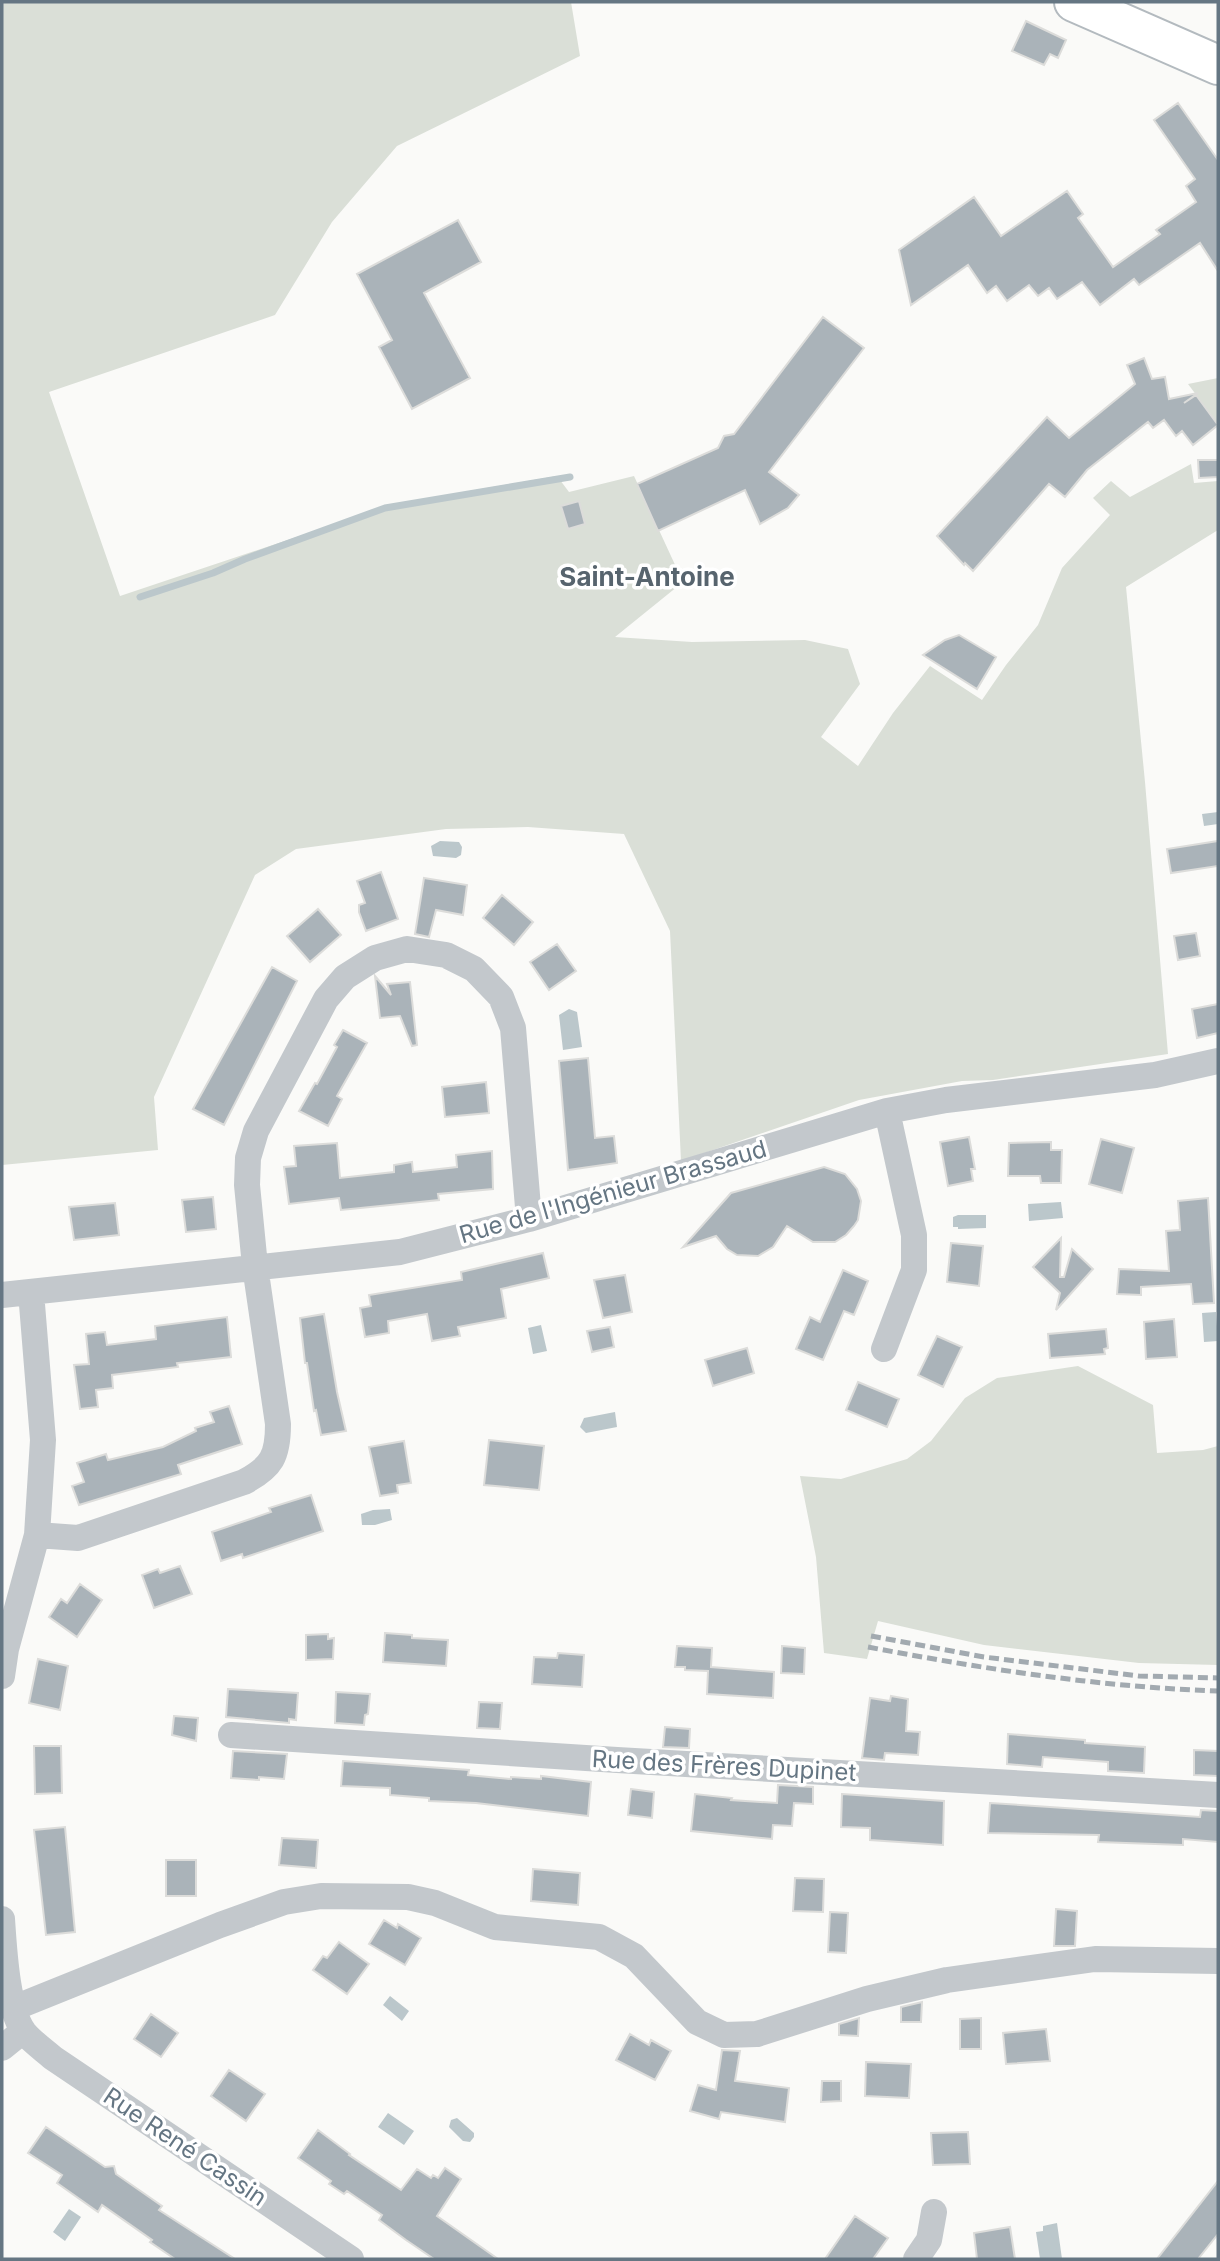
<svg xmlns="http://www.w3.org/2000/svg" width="1220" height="2261" font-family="Inter,sans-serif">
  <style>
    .green { fill: #dadfd7 }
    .water { fill: #bbc7cb }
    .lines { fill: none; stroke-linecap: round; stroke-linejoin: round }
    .stream { stroke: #bbc7cb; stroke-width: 7 }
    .building { fill: #aab3b9; stroke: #dcdcda; stroke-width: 2 }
    .secondary-casing { stroke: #b3babf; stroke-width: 42 }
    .street { stroke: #c3c8cc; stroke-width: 26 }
    .secondary { stroke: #fff; stroke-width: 38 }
    .rail { stroke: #a2aab0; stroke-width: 5; stroke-dasharray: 10 5; stroke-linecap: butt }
    .labels { text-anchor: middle; stroke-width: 7; stroke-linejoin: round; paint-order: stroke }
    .street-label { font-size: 24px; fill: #657683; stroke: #fff }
    .neighbourhood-label { font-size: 26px; font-weight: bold; fill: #57646e; stroke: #fff }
  </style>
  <rect width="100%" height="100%" fill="#fafaf8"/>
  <path class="green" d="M 2,2 L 571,2 L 580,56 L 397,146 L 332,222 L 275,315 L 49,392 L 120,596 L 395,504 L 557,476 L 569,492 L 634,476 L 683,582 L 615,637 L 692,642 L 805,640 L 848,649 L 860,684 L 821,737 L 858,766 L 893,713 L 930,666 L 982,700 L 1006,665 L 1038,625 L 1062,568 L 1110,515 L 1093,498 L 1111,481 L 1130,497 L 1191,464 L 1194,483 L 1218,481 L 1218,530 L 1126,587 L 1145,782 L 1168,1054 L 993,1080 L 962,1081 L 859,1100 L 681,1161 L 670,931 L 624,834 L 528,827 L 446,829 L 296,849 L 255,875 L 154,1097 L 158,1150 L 2,1165 Z
    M 1218,378 L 1218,424 L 1188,384 Z
    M 1078,1366 L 1153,1405 L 1157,1453 L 1203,1450 L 1218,1446 L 1218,1665 L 1139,1663 L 984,1645 L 878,1621 L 867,1659 L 824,1653 L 816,1557 L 800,1476 L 841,1479 L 907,1459 L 931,1441 L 965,1398 L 997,1378 Z"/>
  <path class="water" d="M 1218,812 L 1218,824 L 1204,826 L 1202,814 Z
    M 440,841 L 459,842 L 462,847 L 461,855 L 456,858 L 433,856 L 431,846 Z
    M 569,1009 L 577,1012 L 582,1047 L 563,1050 L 559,1015 Z
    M 1061,1202 L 1063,1218 L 1029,1221 L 1028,1204 Z
    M 958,1215 L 986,1215 L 986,1228 L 958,1229 L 958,1227 L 953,1227 L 953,1217 Z
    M 1216,1312 L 1218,1341 L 1204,1342 L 1202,1313 Z
    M 541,1325 L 547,1351 L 533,1354 L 528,1328 Z
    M 615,1412 L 617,1427 L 586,1433 L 580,1427 L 584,1418 Z
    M 390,1509 L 392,1520 L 375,1525 L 362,1525 L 361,1514 L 373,1510 Z
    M 390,1996 L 409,2011 L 402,2021 L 383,2005 Z
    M 388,2113 L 414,2131 L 404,2145 L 378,2127 Z
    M 457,2118 L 474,2133 L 474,2137 L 470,2142 L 463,2141 L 449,2127 L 451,2120 Z
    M 69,2209 L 81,2217 L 65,2241 L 53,2232 Z
    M 1057,2223 L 1062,2259 L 1040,2259 L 1036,2232 L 1043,2231 L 1043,2226 Z"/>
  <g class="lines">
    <path class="stream" d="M 140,597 L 213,573 L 245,559 L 385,508 L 570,477"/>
  </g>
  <path class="building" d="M 1026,21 L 1066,40 L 1058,58 L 1050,54 L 1044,65 L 1012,51 Z
    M 1178,103 L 1218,160 L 1218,271 L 1200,243 L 1139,285 L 1134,279 L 1100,305 L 1082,282 L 1057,299 L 1049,288 L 1038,296 L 1029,285 L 1007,301 L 996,286 L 987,293 L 968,265 L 911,305 L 899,250 L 974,197 L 1001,236 L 1067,191 L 1083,214 L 1078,218 L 1113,267 L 1160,234 L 1156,230 L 1196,202 L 1186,186 L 1195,179 L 1154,120 Z
    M 458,220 L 481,262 L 424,293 L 470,378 L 412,409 L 379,347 L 392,340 L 357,274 Z
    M 823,317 L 864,348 L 769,472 L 799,495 L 788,508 L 760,524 L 745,490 L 658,531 L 637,484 L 718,448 L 724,436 L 734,434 Z
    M 1144,358 L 1152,379 L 1165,377 L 1169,399 L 1198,393 L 1184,403 L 1196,395 L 1218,425 L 1193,445 L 1182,431 L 1176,436 L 1164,420 L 1153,428 L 1148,422 L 1087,470 L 1065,497 L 1049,484 L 973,571 L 965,563 L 964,565 L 937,536 L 1047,417 L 1069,438 L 1135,384 L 1127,365 Z
    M 1198,460 L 1218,460 L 1218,477 L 1199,478 Z
    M 579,501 L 585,524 L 568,529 L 561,506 Z
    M 959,635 L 996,657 L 977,689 L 923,655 L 945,640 Z
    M 1218,841 L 1218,866 L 1171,873 L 1167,849 Z
    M 381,872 L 398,919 L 366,931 L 359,912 L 359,905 L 365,903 L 357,881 Z
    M 424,878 L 467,885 L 463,915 L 436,910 L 429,937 L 415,934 Z
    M 502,895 L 533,922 L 514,945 L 483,918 Z
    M 318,909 L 341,935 L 310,962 L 287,936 Z
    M 1196,933 L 1200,956 L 1178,960 L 1174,936 Z
    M 557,944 L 576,971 L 549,990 L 530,962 Z
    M 272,967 L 297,981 L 224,1125 L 193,1109 Z
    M 375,976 L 391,995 L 387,984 L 410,982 L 417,1045 L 412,1046 L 400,1016 L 380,1018 Z
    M 1218,1004 L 1218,1033 L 1197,1038 L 1192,1009 Z
    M 343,1030 L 367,1043 L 337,1096 L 342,1099 L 328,1126 L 299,1111 L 315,1083 L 317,1084 L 337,1047 L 334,1045 Z
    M 588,1058 L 595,1138 L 614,1136 L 617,1163 L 568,1170 L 559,1061 Z
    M 486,1082 L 489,1113 L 445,1117 L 442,1087 Z
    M 969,1137 L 975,1169 L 971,1169 L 973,1181 L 948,1186 L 940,1142 Z
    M 1101,1139 L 1134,1148 L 1122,1193 L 1089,1184 Z
    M 1051,1142 L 1051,1150 L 1062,1150 L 1061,1183 L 1041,1183 L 1040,1176 L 1008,1176 L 1009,1143 Z
    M 337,1143 L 340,1178 L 394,1172 L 394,1165 L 412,1162 L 413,1172 L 457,1167 L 456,1155 L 492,1151 L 493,1189 L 438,1194 L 439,1200 L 341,1210 L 339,1198 L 289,1204 L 284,1167 L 296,1166 L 294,1146 Z
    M 824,1167 L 845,1174 L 857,1189 L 861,1201 L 858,1220 L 854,1226 L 846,1235 L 835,1242 L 813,1242 L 787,1226 L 773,1247 L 758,1256 L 737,1255 L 727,1249 L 716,1236 L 683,1247 L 731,1193 Z
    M 213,1197 L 216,1229 L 186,1232 L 182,1200 Z
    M 1208,1198 L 1214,1303 L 1193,1304 L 1191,1284 L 1141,1287 L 1141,1295 L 1117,1294 L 1119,1269 L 1169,1271 L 1166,1231 L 1180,1230 L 1178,1201 Z
    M 115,1203 L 119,1235 L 74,1240 L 69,1207 Z
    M 1061,1238 L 1060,1277 L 1064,1277 L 1072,1249 L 1093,1269 L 1056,1310 L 1060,1293 L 1033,1267 Z
    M 951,1243 L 983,1246 L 979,1286 L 947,1282 Z
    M 543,1253 L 549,1278 L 501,1289 L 506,1318 L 458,1327 L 460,1336 L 432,1341 L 427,1314 L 388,1321 L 389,1333 L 365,1337 L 360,1308 L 371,1306 L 369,1295 L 462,1280 L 461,1272 Z
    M 843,1270 L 868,1281 L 854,1315 L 844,1311 L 823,1360 L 796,1349 L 810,1317 L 820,1322 Z
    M 625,1275 L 632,1312 L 603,1318 L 594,1280 Z
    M 324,1314 L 337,1392 L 346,1431 L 321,1435 L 316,1410 L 314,1411 L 307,1363 L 305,1363 L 300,1318 Z
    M 227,1317 L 231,1357 L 177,1363 L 178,1367 L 112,1375 L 113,1388 L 96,1390 L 98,1407 L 80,1409 L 74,1365 L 89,1364 L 86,1334 L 105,1332 L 107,1345 L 156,1339 L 155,1326 Z
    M 1174,1319 L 1177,1357 L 1146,1359 L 1144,1322 Z
    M 610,1327 L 614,1347 L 592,1352 L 587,1331 Z
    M 1106,1329 L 1108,1348 L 1104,1349 L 1105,1354 L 1050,1358 L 1048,1334 Z
    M 937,1336 L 962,1347 L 943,1387 L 918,1375 Z
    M 747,1348 L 754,1373 L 713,1386 L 705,1360 Z
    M 858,1382 L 899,1399 L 887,1427 L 846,1410 Z
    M 229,1406 L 242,1444 L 178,1465 L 181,1474 L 79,1505 L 72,1486 L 84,1482 L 77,1463 L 106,1454 L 108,1460 L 163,1447 L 196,1431 L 195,1428 L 214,1422 L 210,1412 Z
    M 489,1440 L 544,1446 L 539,1490 L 484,1485 Z
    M 404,1441 L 411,1483 L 397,1485 L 398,1493 L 380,1496 L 369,1447 Z
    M 311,1495 L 323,1531 L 243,1558 L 242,1554 L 221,1561 L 212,1532 L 271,1512 L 269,1508 Z
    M 180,1566 L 192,1594 L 154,1608 L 142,1575 L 158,1569 L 160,1573 Z
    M 80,1584 L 102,1600 L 77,1637 L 49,1617 L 61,1599 L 67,1603 Z
    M 385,1633 L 412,1635 L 412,1638 L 448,1640 L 446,1666 L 383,1662 Z
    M 328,1634 L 328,1639 L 334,1638 L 333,1659 L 306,1660 L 306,1635 Z
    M 677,1646 L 712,1648 L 711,1667 L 774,1672 L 773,1698 L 707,1694 L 708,1671 L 685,1670 L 685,1667 L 675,1667 Z
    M 782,1646 L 805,1648 L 804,1674 L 781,1673 Z
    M 558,1653 L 584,1655 L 582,1687 L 532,1684 L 534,1657 L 557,1658 Z
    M 38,1659 L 68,1666 L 60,1710 L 29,1703 Z
    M 228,1689 L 298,1693 L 296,1720 L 289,1719 L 289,1723 L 226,1717 Z
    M 336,1692 L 370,1694 L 368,1714 L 365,1715 L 364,1725 L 335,1723 Z
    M 891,1696 L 908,1699 L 906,1731 L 920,1732 L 918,1755 L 885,1753 L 884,1760 L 862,1758 L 870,1698 L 890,1701 Z
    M 479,1702 L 502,1703 L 500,1729 L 477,1728 Z
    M 174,1716 L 198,1718 L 196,1741 L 172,1735 Z
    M 665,1727 L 690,1729 L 689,1748 L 663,1747 Z
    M 1008,1734 L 1085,1740 L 1085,1743 L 1145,1747 L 1144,1773 L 1108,1771 L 1108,1762 L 1043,1757 L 1042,1767 L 1007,1764 Z
    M 34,1746 L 61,1746 L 62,1793 L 35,1794 Z
    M 1194,1750 L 1218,1751 L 1218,1776 L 1194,1775 Z
    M 233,1751 L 287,1754 L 284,1779 L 259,1777 L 259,1780 L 231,1778 Z
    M 343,1761 L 469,1770 L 468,1775 L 511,1779 L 511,1777 L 541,1779 L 541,1776 L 591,1782 L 588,1816 L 476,1803 L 429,1801 L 429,1798 L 390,1795 L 390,1788 L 341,1786 Z
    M 778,1785 L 813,1787 L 813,1804 L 794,1803 L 792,1826 L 773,1825 L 772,1839 L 691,1831 L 695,1794 L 732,1798 L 731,1800 L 777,1803 Z
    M 631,1789 L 654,1792 L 652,1818 L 628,1815 Z
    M 842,1794 L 944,1801 L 943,1845 L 870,1840 L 870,1828 L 841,1827 Z
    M 990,1803 L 1200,1817 L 1201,1810 L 1218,1811 L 1218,1842 L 1183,1839 L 1183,1845 L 1098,1842 L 1099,1835 L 988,1833 Z
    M 65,1827 L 75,1932 L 46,1935 L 34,1830 Z
    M 282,1838 L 318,1840 L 316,1868 L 279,1865 Z
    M 166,1860 L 196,1860 L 196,1896 L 166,1896 Z
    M 533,1869 L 580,1873 L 578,1905 L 531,1901 Z
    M 795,1878 L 824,1879 L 823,1912 L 793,1911 Z
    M 1056,1909 L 1077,1911 L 1075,1946 L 1054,1946 Z
    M 830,1912 L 848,1913 L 846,1953 L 828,1952 Z
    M 384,1920 L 397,1928 L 398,1924 L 421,1938 L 405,1965 L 369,1944 Z
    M 339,1942 L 369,1964 L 347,1994 L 313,1970 L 323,1956 L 327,1958 Z
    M 922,2002 L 921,2022 L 901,2022 L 901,2007 Z
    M 151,2014 L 178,2033 L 161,2057 L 134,2039 Z
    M 859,2018 L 858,2036 L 839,2035 L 839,2024 Z
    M 981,2018 L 981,2049 L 960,2049 L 960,2019 Z
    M 1046,2029 L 1050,2061 L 1006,2064 L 1003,2033 Z
    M 630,2034 L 649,2045 L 651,2040 L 671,2051 L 655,2080 L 616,2060 Z
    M 722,2050 L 740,2051 L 735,2081 L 789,2088 L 785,2122 L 721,2112 L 719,2119 L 690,2111 L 698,2085 L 716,2090 Z
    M 866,2062 L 911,2064 L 909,2098 L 865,2096 Z
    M 229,2070 L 265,2094 L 246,2121 L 211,2096 Z
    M 822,2081 L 841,2081 L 841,2101 L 821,2102 Z
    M 46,2127 L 105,2167 L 114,2166 L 116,2174 L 162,2206 L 159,2210 L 235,2259 L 175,2259 L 150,2242 L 152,2240 L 102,2205 L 98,2212 L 57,2183 L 62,2175 L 28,2153 Z
    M 318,2130 L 350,2154 L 349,2155 L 401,2190 L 417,2169 L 431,2178 L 433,2175 L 438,2178 L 445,2168 L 461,2179 L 437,2216 L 498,2259 L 434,2259 L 406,2240 L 379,2220 L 382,2215 L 347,2191 L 344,2194 L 329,2184 L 331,2181 L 298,2158 Z
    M 968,2132 L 970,2164 L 933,2165 L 931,2133 Z
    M 1218,2181 L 1218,2234 L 1198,2259 L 1157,2259 Z
    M 855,2216 L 888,2238 L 873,2259 L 825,2259 Z
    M 1010,2227 L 1015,2259 L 977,2259 L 974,2233 Z"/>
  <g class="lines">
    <g class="secondary-casing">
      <path id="secondary" d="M 1074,2 L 1218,65"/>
    </g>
    <path class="street" d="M 2,1295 L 400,1252 L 529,1219 L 887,1111 L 946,1100 L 1155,1075 L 1218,1061
      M 884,1349 L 914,1270 L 914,1235 L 887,1111
      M 37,1535 L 78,1538 L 244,1482 C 272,1467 278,1456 278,1424 L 255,1266 L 247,1185 L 248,1158 L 256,1131 L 326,999 L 345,977 L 375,958 L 407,949 L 446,955 L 474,969 L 501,997 L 513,1028 L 529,1219
      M 2,1676 L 6,1649 L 37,1535 L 43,1440 L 31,1292
      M 231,1735 L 617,1760 L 1218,1795
      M 2,1919 C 4,1948 7,2009 24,2032 C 32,2042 44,2050 53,2058 L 351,2259
      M 14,2008 L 220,1925 L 284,1902 L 321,1896 L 408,1897 L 435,1903 L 495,1927 L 599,1937 L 634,1956 L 697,2022 L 724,2035 L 757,2034 L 867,1999 L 947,1980 L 1095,1959 L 1218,1961
      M 2,2048 L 23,2031
      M 916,2259 L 929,2240 L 934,2212"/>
    <use href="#secondary" class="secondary"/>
    <path class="rail" d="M 871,1636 L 984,1657 L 1139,1676 L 1218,1678
      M 868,1647 C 984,1669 1100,1687 1218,1691"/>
  </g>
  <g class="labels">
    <g class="street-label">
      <text transform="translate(613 1192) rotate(-16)" y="8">Rue de l'Ingénieur Brassaud</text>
      <text transform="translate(724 1766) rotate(3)" y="8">Rue des Frères Dupinet</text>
      <text transform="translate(185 2147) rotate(34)" y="8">Rue René Cassin</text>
    </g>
    <g class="neighbourhood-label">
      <text x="647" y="586">Saint-Antoine</text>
    </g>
  </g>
  <rect width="1220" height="2261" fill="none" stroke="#657683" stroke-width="7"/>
</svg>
